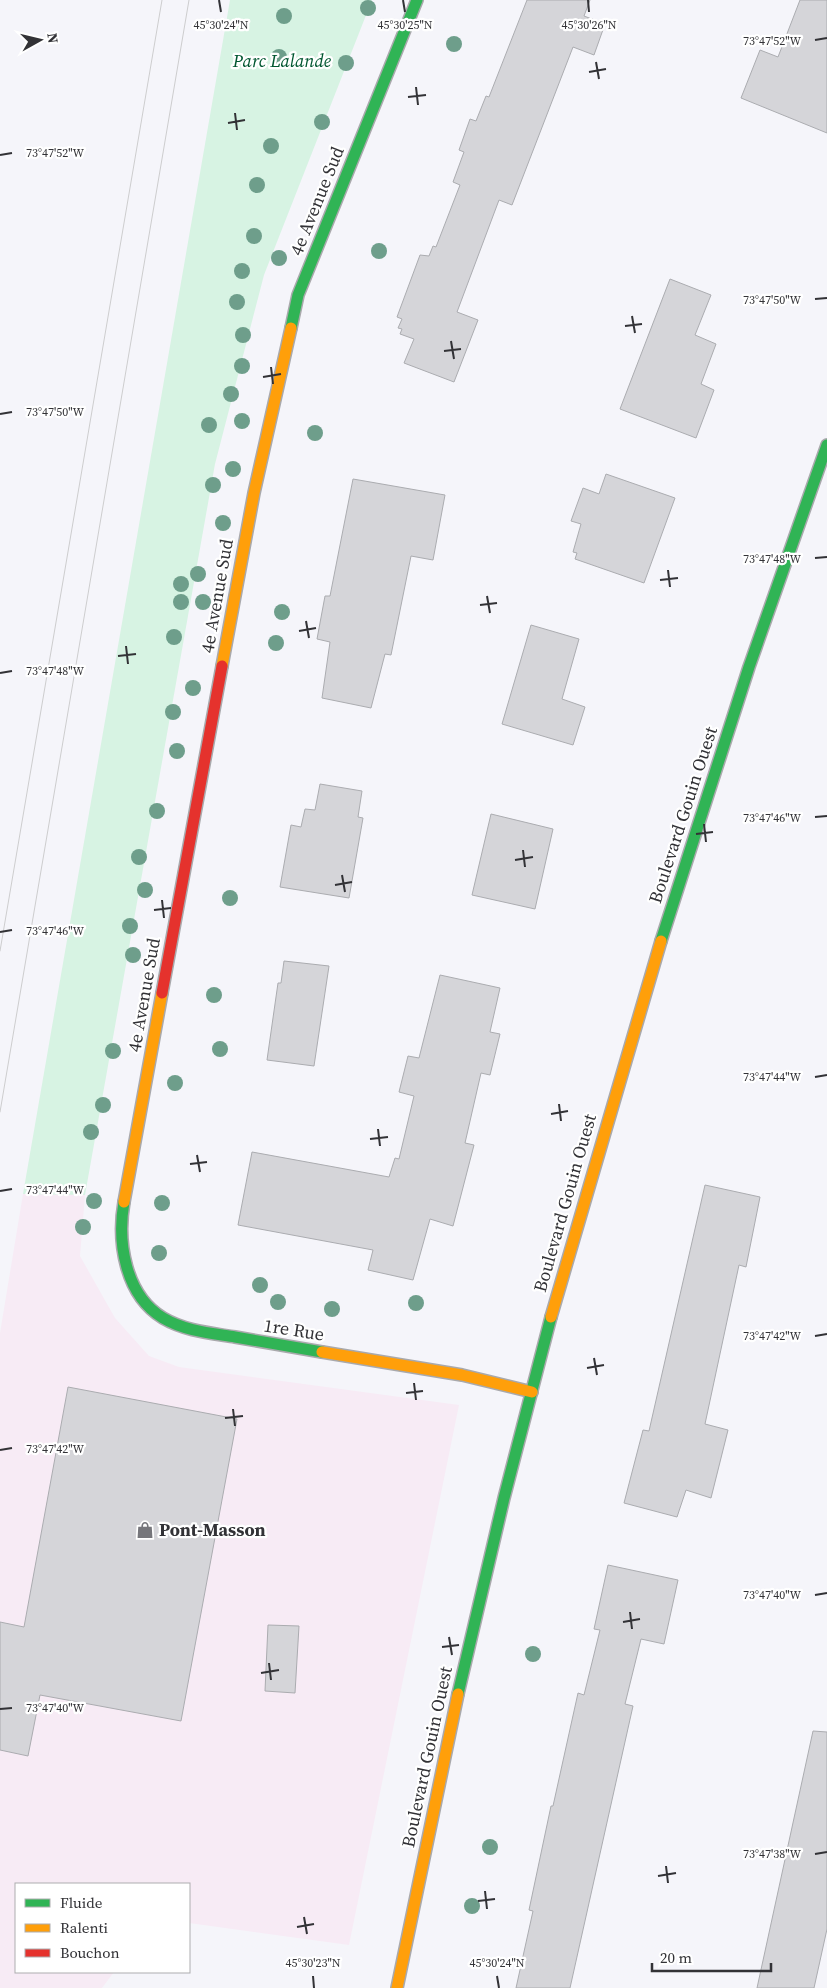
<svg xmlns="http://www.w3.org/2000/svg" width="827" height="1988" font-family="'Source Serif 4',serif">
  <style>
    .commercial { fill: #f7ebf5 }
    .green { fill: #d7f3e3 }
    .building { fill: #d5d5d9; stroke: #abacb0 }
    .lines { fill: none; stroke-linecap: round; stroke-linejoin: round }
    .fast-casing { stroke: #a9a9ac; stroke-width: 14 }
    .slow-casing { stroke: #a9a9ac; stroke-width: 14 }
    .jam-casing { stroke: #a9a9ac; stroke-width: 14 }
    .fast { stroke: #30b455; stroke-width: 11 }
    .slow { stroke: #ff9f0a; stroke-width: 11 }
    .jam { stroke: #e5322d; stroke-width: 11 }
    .tram { stroke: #cdcdce; stroke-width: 1 }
    .tree { fill: #6e9e8b }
    .ticks { fill: none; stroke: #323236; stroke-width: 2 }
    .labels { text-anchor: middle; stroke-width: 4.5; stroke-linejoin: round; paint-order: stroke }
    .park-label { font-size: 18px; font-style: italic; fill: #005630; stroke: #fff }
    .street-label { font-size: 18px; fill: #323236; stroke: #fff }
    .poi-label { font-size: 18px; font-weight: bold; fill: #323236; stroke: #fff; text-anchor: start }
    .ticks-label { font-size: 12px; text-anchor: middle; fill: #323236; stroke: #fff; stroke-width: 4.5; stroke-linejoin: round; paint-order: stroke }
  </style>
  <rect width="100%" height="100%" fill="#f5f5fa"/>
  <path class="commercial" d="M 23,1194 L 85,1195 L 80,1256 L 115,1318 L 149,1356 L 179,1367 L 459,1405 L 349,1945 L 189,1923 L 189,1884 L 16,1884 L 16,1972 L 114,1972 L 102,1988 L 0,1988 L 0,1333 Z"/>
  <path class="green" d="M 230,0 L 372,0 L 264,275 L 215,464 L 85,1195 L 23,1194 Z"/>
  <path class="building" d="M 527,0 L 590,0 L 584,16 L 605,24 L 594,55 L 573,47 L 512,205 L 499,200 L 457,312 L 478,320 L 454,382 L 404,363 L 414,339 L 400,334 L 402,329 L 398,328 L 402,319 L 397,317 L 420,255 L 429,256 L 433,246 L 436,247 L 460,185 L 453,182 L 464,152 L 459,150 L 470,119 L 476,121 L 486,96 L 489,97 Z
    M 800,0 L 827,0 L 827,133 L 741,98 L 760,50 L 778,57 Z
    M 670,279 L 711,295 L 695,335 L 716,344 L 701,384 L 714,390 L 696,438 L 620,409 Z
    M 606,474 L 675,498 L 644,583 L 575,559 L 577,553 L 573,552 L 581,524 L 571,521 L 583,488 L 599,494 Z
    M 353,479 L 445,495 L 433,560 L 411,556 L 391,655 L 385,654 L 371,708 L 322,698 L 330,642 L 317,639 L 325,596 L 330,596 Z
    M 531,625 L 579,639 L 562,699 L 585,707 L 573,745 L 502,724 Z
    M 320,784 L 362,791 L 358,817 L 363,818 L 349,898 L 280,887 L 291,825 L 301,827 L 305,809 L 315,810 Z
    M 491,814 L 553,829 L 535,909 L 472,895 Z
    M 284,961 L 329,966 L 314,1066 L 267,1060 L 278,983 L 281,983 Z
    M 440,975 L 500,988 L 490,1032 L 500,1034 L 490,1075 L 481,1073 L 465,1143 L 474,1145 L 453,1226 L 430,1219 L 413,1280 L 368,1270 L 373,1250 L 238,1225 L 252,1152 L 389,1177 L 395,1158 L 399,1159 L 414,1096 L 399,1092 L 408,1056 L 419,1058 Z
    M 705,1185 L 760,1197 L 746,1267 L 739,1265 L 705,1424 L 728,1430 L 711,1498 L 686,1490 L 677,1517 L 624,1503 L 643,1430 L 649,1431 Z
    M 68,1387 L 237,1419 L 181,1721 L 40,1695 L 28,1756 L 0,1750 L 0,1622 L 24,1627 Z
    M 608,1565 L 678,1580 L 664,1644 L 641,1639 L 625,1704 L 633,1706 L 570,1988 L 516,1988 L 533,1911 L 529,1910 L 551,1806 L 553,1806 L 578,1693 L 584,1695 L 600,1630 L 594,1629 Z
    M 268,1625 L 299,1626 L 295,1693 L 265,1691 Z
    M 813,1731 L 827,1732 L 827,1929 L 814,1988 L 757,1988 Z"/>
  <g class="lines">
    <g class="fast-casing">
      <path id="fast" d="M 291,328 L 298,295 L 417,0
        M 661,941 L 749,667 L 827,445
        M 124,1202 C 117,1242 125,1295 163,1318 C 185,1331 210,1333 235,1337 C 264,1342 293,1347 322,1352
        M 458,1694 L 504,1498 L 551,1317"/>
    </g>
    <g class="slow-casing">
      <path id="slow" d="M 222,666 L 254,493 L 291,328
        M 124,1202 L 162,993
        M 551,1317 L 661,941
        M 322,1352 L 462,1375 L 532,1392
        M 397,1988 L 458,1694"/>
    </g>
    <g class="jam-casing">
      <path id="jam" d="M 162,993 L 222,666"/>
    </g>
    <use href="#fast" class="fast"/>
    <use href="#slow" class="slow"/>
    <use href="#jam" class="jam"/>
    <path class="tram" d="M 0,951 L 162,0
      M 0,1112 L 189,0"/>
  </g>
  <g class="tree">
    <circle cx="368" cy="8" r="8"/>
    <circle cx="284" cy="16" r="8"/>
    <circle cx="454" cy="44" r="8"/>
    <circle cx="279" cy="57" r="8"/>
    <circle cx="346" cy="63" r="8"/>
    <circle cx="322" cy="122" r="8"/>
    <circle cx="271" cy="146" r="8"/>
    <circle cx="257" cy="185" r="8"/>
    <circle cx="254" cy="236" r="8"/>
    <circle cx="379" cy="251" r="8"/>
    <circle cx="279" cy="258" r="8"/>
    <circle cx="242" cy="271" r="8"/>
    <circle cx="237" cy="302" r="8"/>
    <circle cx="243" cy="335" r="8"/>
    <circle cx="242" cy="366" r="8"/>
    <circle cx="231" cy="394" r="8"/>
    <circle cx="242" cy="421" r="8"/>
    <circle cx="209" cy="425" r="8"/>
    <circle cx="315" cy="433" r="8"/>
    <circle cx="233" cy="469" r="8"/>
    <circle cx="213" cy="485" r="8"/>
    <circle cx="223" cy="523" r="8"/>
    <circle cx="198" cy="574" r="8"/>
    <circle cx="181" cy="584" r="8"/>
    <circle cx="181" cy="602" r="8"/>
    <circle cx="203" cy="602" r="8"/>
    <circle cx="282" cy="612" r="8"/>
    <circle cx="174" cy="637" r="8"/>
    <circle cx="276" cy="643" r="8"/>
    <circle cx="193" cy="688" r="8"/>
    <circle cx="173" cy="712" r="8"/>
    <circle cx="177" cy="751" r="8"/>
    <circle cx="157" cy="811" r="8"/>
    <circle cx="139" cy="857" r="8"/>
    <circle cx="145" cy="890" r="8"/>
    <circle cx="230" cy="898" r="8"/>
    <circle cx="130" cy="926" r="8"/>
    <circle cx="133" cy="955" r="8"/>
    <circle cx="214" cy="995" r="8"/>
    <circle cx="220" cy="1049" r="8"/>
    <circle cx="113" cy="1051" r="8"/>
    <circle cx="175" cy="1083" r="8"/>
    <circle cx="103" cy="1105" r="8"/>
    <circle cx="91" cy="1132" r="8"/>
    <circle cx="94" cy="1201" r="8"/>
    <circle cx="162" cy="1203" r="8"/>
    <circle cx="83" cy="1227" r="8"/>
    <circle cx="159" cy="1253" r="8"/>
    <circle cx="260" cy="1285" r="8"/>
    <circle cx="278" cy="1302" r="8"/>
    <circle cx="416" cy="1303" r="8"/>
    <circle cx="332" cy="1309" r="8"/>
    <circle cx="533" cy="1654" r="8"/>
    <circle cx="490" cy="1847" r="8"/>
    <circle cx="472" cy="1906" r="8"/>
  </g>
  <path class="ticks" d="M 219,0 L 221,12M 403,0 L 405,12M 588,0 L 589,12M 815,40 L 827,38M 596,62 L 599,79M 589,72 L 606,69M 416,87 L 418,105M 408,97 L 426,95M 235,113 L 237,130M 228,123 L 245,120M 0,155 L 12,153M 815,299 L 827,298M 632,316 L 635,333M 625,326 L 642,324M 451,341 L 454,359M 444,351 L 461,349M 271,367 L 273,384M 263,377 L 281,374M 0,414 L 12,412M 815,558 L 827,557M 668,570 L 670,587M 660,580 L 678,578M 487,596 L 490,613M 480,605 L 497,603M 306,621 L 309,638M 299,631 L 316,628M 126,646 L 128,664M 118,656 L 136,654M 0,673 L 12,671M 815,817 L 827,816M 704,824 L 706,842M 696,834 L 713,832M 523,850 L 525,867M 515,860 L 533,857M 342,875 L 345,892M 335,885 L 352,882M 162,900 L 164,918M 154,910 L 171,908M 0,932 L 12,930M 815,1077 L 827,1075M 559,1104 L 561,1121M 551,1114 L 568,1111M 378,1129 L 380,1146M 370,1139 L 388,1137M 197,1155 L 200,1172M 190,1164 L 207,1162M 0,1191 L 12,1189M 815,1336 L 827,1334M 594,1358 L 597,1375M 587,1368 L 604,1365M 414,1383 L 416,1400M 406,1393 L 423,1391M 233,1409 L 235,1426M 225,1418 L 243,1416M 0,1450 L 12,1448M 815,1595 L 827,1593M 630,1612 L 632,1629M 623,1622 L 640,1619M 449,1637 L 452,1655M 442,1647 L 459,1645M 269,1663 L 271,1680M 261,1673 L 279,1670M 0,1709 L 12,1708M 815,1854 L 827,1852M 666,1866 L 668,1883M 658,1876 L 676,1873M 485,1891 L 487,1909M 478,1901 L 495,1899M 304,1917 L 307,1934M 297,1927 L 314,1924M 313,1976 L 314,1988M 497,1976 L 499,1988"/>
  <defs>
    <g id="shop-bare" transform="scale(1.35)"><path d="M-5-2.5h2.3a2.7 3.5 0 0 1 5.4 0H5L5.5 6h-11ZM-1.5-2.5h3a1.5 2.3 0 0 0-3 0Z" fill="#76767b" stroke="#fff" stroke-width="2.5" paint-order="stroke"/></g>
  </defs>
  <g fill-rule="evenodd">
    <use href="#shop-bare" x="145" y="1530"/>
  </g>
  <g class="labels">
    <g class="park-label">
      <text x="282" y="67">Parc Lalande</text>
    </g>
    <g class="street-label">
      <text transform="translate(317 201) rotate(-68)" y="6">4e Avenue Sud</text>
      <text transform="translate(217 596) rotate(-80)" y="6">4e Avenue Sud</text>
      <text transform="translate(683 815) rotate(-72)" y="6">Boulevard Gouin Ouest</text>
      <text transform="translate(144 995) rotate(-80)" y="6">4e Avenue Sud</text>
      <text transform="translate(565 1203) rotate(-74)" y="6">Boulevard Gouin Ouest</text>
      <text transform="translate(294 1330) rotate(9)" y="6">1re Rue</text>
      <text transform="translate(427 1757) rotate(-78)" y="6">Boulevard Gouin Ouest</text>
    </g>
    <g class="poi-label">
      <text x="159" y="1536">Pont-Masson</text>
    </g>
  </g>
  <g class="ticks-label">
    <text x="221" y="29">45°30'24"N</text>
    <text x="405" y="29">45°30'25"N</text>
    <text x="589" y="29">45°30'26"N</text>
    <text x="772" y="45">73°47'52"W</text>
    <text x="55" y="157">73°47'52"W</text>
    <text x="772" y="304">73°47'50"W</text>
    <text x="55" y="416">73°47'50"W</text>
    <text x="772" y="563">73°47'48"W</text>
    <text x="55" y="675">73°47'48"W</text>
    <text x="772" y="822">73°47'46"W</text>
    <text x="55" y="935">73°47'46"W</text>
    <text x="772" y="1081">73°47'44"W</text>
    <text x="55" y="1194">73°47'44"W</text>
    <text x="772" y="1340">73°47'42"W</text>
    <text x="55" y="1453">73°47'42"W</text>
    <text x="772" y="1599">73°47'40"W</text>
    <text x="55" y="1712">73°47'40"W</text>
    <text x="772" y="1858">73°47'38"W</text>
    <text x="313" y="1967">45°30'23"N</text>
    <text x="497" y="1967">45°30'24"N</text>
  </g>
  <rect x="15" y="1883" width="175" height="90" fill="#ffffff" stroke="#adadaf"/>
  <rect x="25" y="1899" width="25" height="8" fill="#30b455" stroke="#adadaf"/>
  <text x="60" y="1908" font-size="15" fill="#323236">Fluide</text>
  <rect x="25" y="1924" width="25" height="8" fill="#ff9f0a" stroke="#adadaf"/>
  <text x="60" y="1933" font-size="15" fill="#323236">Ralenti</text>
  <rect x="25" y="1949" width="25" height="8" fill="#e5322d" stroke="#adadaf"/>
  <text x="60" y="1958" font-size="15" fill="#323236">Bouchon</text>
  <g transform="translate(40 40) rotate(82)" stroke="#ffffff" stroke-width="4" paint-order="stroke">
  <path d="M0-4L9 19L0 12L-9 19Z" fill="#323236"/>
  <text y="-8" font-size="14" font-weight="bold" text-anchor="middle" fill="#323236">N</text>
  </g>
  <path d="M652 1963v8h119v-8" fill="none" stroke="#323236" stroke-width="2.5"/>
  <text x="660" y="1963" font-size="15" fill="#323236" stroke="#ffffff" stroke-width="4" paint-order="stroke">20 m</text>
</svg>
